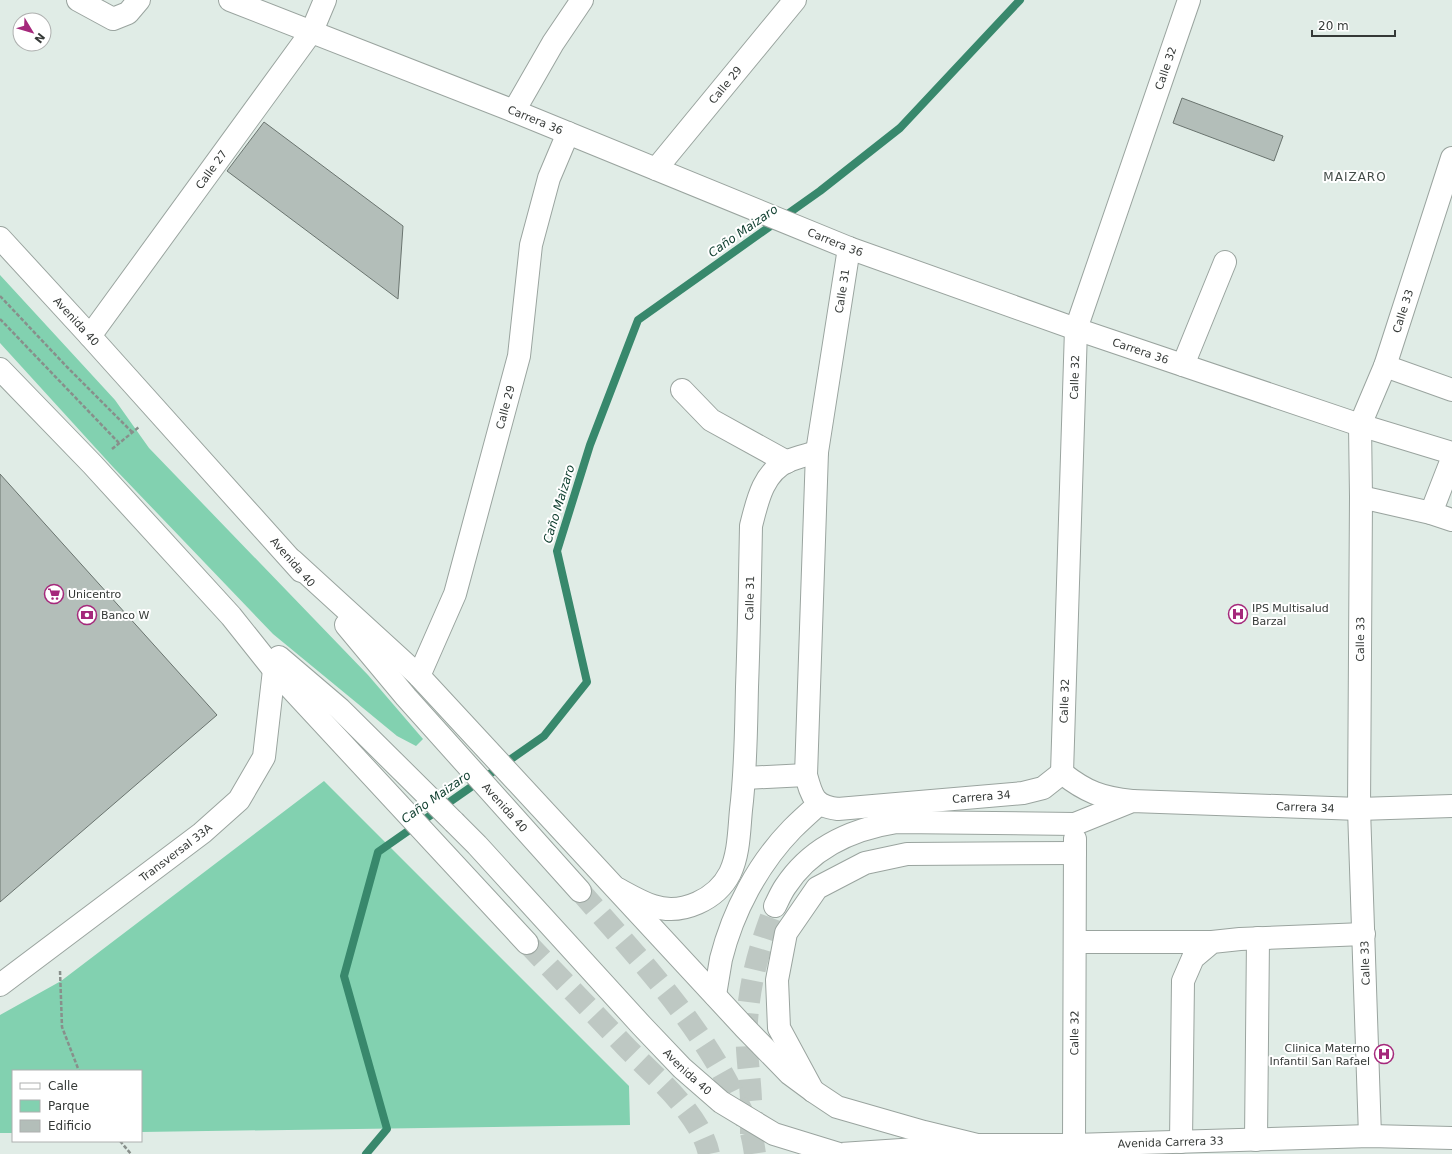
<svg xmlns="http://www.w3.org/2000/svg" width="1452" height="1154" font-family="'DejaVu Sans',sans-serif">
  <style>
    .green { fill: #82d1b0 }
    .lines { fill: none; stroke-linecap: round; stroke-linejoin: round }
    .stream { stroke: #38886c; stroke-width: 8 }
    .building { fill: #b3beb9; stroke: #6a746f }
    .minor-tunnel { stroke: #bec8c3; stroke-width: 22; stroke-dasharray: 22 11; stroke-linecap: butt }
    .highway-tunnel { stroke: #bec8c3; stroke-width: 22; stroke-dasharray: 22 11; stroke-linecap: butt }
    .minor-casing { stroke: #9aa49f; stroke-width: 24 }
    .major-casing { stroke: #9aa49f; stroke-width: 24 }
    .highway-casing { stroke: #9aa49f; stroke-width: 24 }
    .path { stroke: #888f8b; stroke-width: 2.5; stroke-dasharray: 4 2; stroke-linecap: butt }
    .minor { stroke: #fff; stroke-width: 22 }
    .major { stroke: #fff; stroke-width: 22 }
    .highway { stroke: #fff; stroke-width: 22 }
    .highway-bridge-casing { stroke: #9aa49f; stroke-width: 24; stroke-linecap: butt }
    .highway-bridge { stroke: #fff; stroke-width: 22 }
    .labels { text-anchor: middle; stroke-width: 4; stroke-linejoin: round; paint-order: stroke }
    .street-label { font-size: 11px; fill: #353937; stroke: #fff }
    .poi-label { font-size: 11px; fill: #353937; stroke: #fff; text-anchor: start }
    .neighbourhood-label { font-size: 12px; letter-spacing: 1px; fill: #434c48; stroke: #fff }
    .water-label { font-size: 12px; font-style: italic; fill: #0d3d2d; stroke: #fff }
  </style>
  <rect width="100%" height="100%" fill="#e0ece6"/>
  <path class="green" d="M 0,275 L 115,400 L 149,448 L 368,675 L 423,739 L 416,746 L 397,736 L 273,634 L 113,467 L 0,343 Z
    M 324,781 L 629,1086 L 630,1125 L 141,1132 L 141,1071 L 13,1071 L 13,1133 L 0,1133 L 0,1015 L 61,981 Z"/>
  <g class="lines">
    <path class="stream" d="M 366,1154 L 387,1129 L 344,976 L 378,852 L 544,736 L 587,682 L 557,551 L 590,445 L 638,320 L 820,191 L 900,128 L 1020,0"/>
  </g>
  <path class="building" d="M 1182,98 L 1283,136 L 1274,161 L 1173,123 Z
    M 264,122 L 403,226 L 398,299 L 227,171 Z
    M 0,474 L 217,715 L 0,902 Z"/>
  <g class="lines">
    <path class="minor-tunnel" d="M 751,1134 C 751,1123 752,1111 751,1100 C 750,1074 745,1048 747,1021 C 750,979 760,945 775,906"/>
    <path class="highway-tunnel" d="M 580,891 C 634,953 693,1015 731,1089 C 738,1103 746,1118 751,1133 C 753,1140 754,1147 755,1154
      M 527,943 C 560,978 593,1012 626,1047 C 654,1076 700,1113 709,1154"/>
    <g class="minor-casing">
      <g id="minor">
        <path d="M 78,0 L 113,19 L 128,13 L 139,0"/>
        <path id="s1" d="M 230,0 L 514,111 L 849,248 L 1076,329 L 1360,425 L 1452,453"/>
        <path d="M 514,111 L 553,43 L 582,0"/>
        <path id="s2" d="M 656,169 L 795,0"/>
        <path id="s3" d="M 849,248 L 817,452 L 806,775 C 812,797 814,806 838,809 L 1023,793 L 1043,788 L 1062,773"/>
        <path id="s4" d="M 90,336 L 312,31 L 325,0"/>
        <path d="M 1183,365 L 1225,262"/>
        <path d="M 1385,366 L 1452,390"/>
        <path d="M 682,390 L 711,420 L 787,462"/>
        <path d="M 1361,497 L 1431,513 L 1452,520"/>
        <path d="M 1431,513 L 1452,459"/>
        <path id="s5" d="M 419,676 L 455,594 L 519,356 L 531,245 L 549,178 L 568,133"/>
        <path id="s6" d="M 1062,773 L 1076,329 L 1189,0"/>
        <path d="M 1062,773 C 1086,792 1102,798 1132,801"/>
        <path d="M 745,778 L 806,775"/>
        <path id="s7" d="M 618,889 C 629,895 641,902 653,906 C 682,916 717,899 730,873 C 739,854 739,831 741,810 C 746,769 746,728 747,687 C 749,633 750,580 751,526 C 757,502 763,472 788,461 C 797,457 808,455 817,452"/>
        <path id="s8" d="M 775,906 C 778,900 781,893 785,887 C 811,847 852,829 897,822 L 1075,824 L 1132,801 L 1359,809 L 1452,806"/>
        <path d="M 1075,942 L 1212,942"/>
        <path id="s9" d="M 0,985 L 202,833 L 239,800 L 264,757 L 274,670"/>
        <path d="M 715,995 C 717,983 719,971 721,959 C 733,911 758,864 792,829 C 801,820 810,812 819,804"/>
        <path d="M 813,1091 L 779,1028 L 777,980 L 786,933 L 817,888 L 865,863 L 907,854 L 1075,853"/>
        <path id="s10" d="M 1370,1136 L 1359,809 L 1361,497 L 1360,425 L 1385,366 L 1452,158"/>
        <path d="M 1256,1140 L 1258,938"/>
        <path d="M 1181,1142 L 1183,981 L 1193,958 L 1212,942 L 1240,939 L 1364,934"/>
        <path id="s11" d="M 1074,1145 L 1075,839"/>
      </g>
    </g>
    <g class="major-casing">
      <g id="major">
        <path id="s12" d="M 841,1154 L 977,1145 L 1074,1145 L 1370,1136 L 1452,1138"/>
      </g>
    </g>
    <g class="highway-casing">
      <g id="highway">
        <path id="s13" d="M 0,238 L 90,336 L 301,571"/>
        <path d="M 0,369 L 92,464 L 231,616 L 274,670 L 527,943"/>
        <path d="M 292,560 L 419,676 L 745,1028 L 790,1074 L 813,1091 L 837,1107 L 924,1132 L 977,1145"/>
        <path id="s14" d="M 346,625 L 406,697 L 580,891"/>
        <path d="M 279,657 L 340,709 L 454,822"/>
      </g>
    </g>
    <path class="path" d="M 0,296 L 67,367 L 132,432
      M 0,319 L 119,443
      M 112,449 L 139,427
      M 60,971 L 62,1027 L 79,1071
      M 120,1141 L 131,1154"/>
    <use href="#minor" class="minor"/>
    <use href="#major" class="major"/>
    <use href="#highway" class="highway"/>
    <g class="highway-bridge-casing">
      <g id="highway-bridge">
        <path id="s15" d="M 454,822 L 477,845 L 642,1026 L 682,1068 L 721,1102 L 774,1134 L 839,1154"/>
      </g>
    </g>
    <use href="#highway-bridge" class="highway-bridge"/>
  </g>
  <defs>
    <g id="supermarket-ring" transform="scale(1)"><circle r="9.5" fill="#fff" stroke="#a5287b" stroke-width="1.5"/><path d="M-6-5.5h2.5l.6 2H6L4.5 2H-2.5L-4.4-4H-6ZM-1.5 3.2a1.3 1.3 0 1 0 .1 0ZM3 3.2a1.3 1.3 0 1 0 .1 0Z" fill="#a5287b"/></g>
    <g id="hospital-ring" transform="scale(1)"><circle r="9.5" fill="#fff" stroke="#a5287b" stroke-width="1.5"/><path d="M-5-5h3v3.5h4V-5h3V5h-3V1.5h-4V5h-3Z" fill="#a5287b"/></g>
    <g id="bank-ring" transform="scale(1)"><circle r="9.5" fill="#fff" stroke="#a5287b" stroke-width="1.5"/><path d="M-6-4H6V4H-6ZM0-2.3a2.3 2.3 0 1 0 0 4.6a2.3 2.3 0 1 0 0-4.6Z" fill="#a5287b"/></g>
  </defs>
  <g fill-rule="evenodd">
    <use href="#supermarket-ring" x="54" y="594"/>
    <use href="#hospital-ring" x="1238" y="614"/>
    <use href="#bank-ring" x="87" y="615"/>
    <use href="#hospital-ring" x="1384" y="1054"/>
  </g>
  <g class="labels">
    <g class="street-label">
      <text dy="4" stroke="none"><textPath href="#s6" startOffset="720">Calle 32</textPath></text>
      <text dy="4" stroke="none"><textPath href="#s2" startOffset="109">Calle 29</textPath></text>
      <text dy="4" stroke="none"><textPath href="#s1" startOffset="328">Carrera 36</textPath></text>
      <text dy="4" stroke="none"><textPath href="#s4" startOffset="206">Calle 27</textPath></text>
      <text dy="4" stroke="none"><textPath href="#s1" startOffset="652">Carrera 36</textPath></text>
      <text transform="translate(842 291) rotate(-81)" y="4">Calle 31</text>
      <text dy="4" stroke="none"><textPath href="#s10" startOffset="833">Calle 33</textPath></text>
      <text dy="4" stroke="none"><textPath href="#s13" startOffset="113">Avenida 40</textPath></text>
      <text dy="4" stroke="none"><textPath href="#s1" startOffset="976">Carrera 36</textPath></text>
      <text dy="4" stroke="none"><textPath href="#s6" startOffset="396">Calle 32</textPath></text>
      <text dy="4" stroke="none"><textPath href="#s5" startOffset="283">Calle 29</textPath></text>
      <text transform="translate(293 562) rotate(49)" y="4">Avenida 40</text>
      <text dy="4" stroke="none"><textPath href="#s7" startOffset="406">Calle 31</textPath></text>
      <text dy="4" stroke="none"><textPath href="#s10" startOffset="497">Calle 33</textPath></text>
      <text dy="4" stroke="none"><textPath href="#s6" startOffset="72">Calle 32</textPath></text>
      <text dy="4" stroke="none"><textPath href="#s3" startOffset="725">Carrera 34</textPath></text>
      <text dy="4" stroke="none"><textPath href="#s14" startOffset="242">Avenida 40</textPath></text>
      <text dy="4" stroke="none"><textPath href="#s8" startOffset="568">Carrera 34</textPath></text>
      <text dy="4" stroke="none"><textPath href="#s9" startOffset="220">Transversal 33A</textPath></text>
      <text transform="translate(1365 963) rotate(-92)" y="4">Calle 33</text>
      <text dy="4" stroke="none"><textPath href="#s11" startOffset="112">Calle 32</textPath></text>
      <text dy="4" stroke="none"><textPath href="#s15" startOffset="342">Avenida 40</textPath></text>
      <text dy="4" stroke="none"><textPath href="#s12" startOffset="330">Avenida Carrera 33</textPath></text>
    </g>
    <g class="poi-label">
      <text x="68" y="598">Unicentro</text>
      <text x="1252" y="612">IPS Multisalud<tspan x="1252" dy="13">Barzal</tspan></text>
      <text x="101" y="619">Banco W</text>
      <text x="1370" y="1052" text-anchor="end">Clinica Materno<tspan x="1370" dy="13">Infantil San Rafael</tspan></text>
    </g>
    <g class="neighbourhood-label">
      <text x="1355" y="181">MAIZARO</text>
    </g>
    <g class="water-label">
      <text transform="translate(743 231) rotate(-35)" y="4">Caño Maizaro</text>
      <text transform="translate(559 504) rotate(-73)" y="4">Caño Maizaro</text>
      <text transform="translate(436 797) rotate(-35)" y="4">Caño Maizaro</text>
    </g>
  </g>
  <rect x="12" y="1070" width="130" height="72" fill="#ffffff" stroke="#aeb0af"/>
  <rect x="20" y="1083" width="20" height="6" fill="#ffffff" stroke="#aeb0af"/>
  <text x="48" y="1090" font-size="12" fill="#353937">Calle</text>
  <rect x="20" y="1100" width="20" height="12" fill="#82d1b0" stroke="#aeb0af"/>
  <text x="48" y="1110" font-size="12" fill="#353937">Parque</text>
  <rect x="20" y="1120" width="20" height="12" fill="#b3beb9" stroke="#aeb0af"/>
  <text x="48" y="1130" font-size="12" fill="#353937">Edificio</text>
  <g transform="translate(32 32) rotate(128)"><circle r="19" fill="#ffffff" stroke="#aeb0af"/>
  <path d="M0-3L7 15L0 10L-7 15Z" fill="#a5287b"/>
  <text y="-6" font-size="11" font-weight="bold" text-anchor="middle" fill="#353937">N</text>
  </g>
  <path d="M1312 30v6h83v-6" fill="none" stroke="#353937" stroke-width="2"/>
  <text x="1318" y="30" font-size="12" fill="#353937" stroke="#ffffff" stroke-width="3" paint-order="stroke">20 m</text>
</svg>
